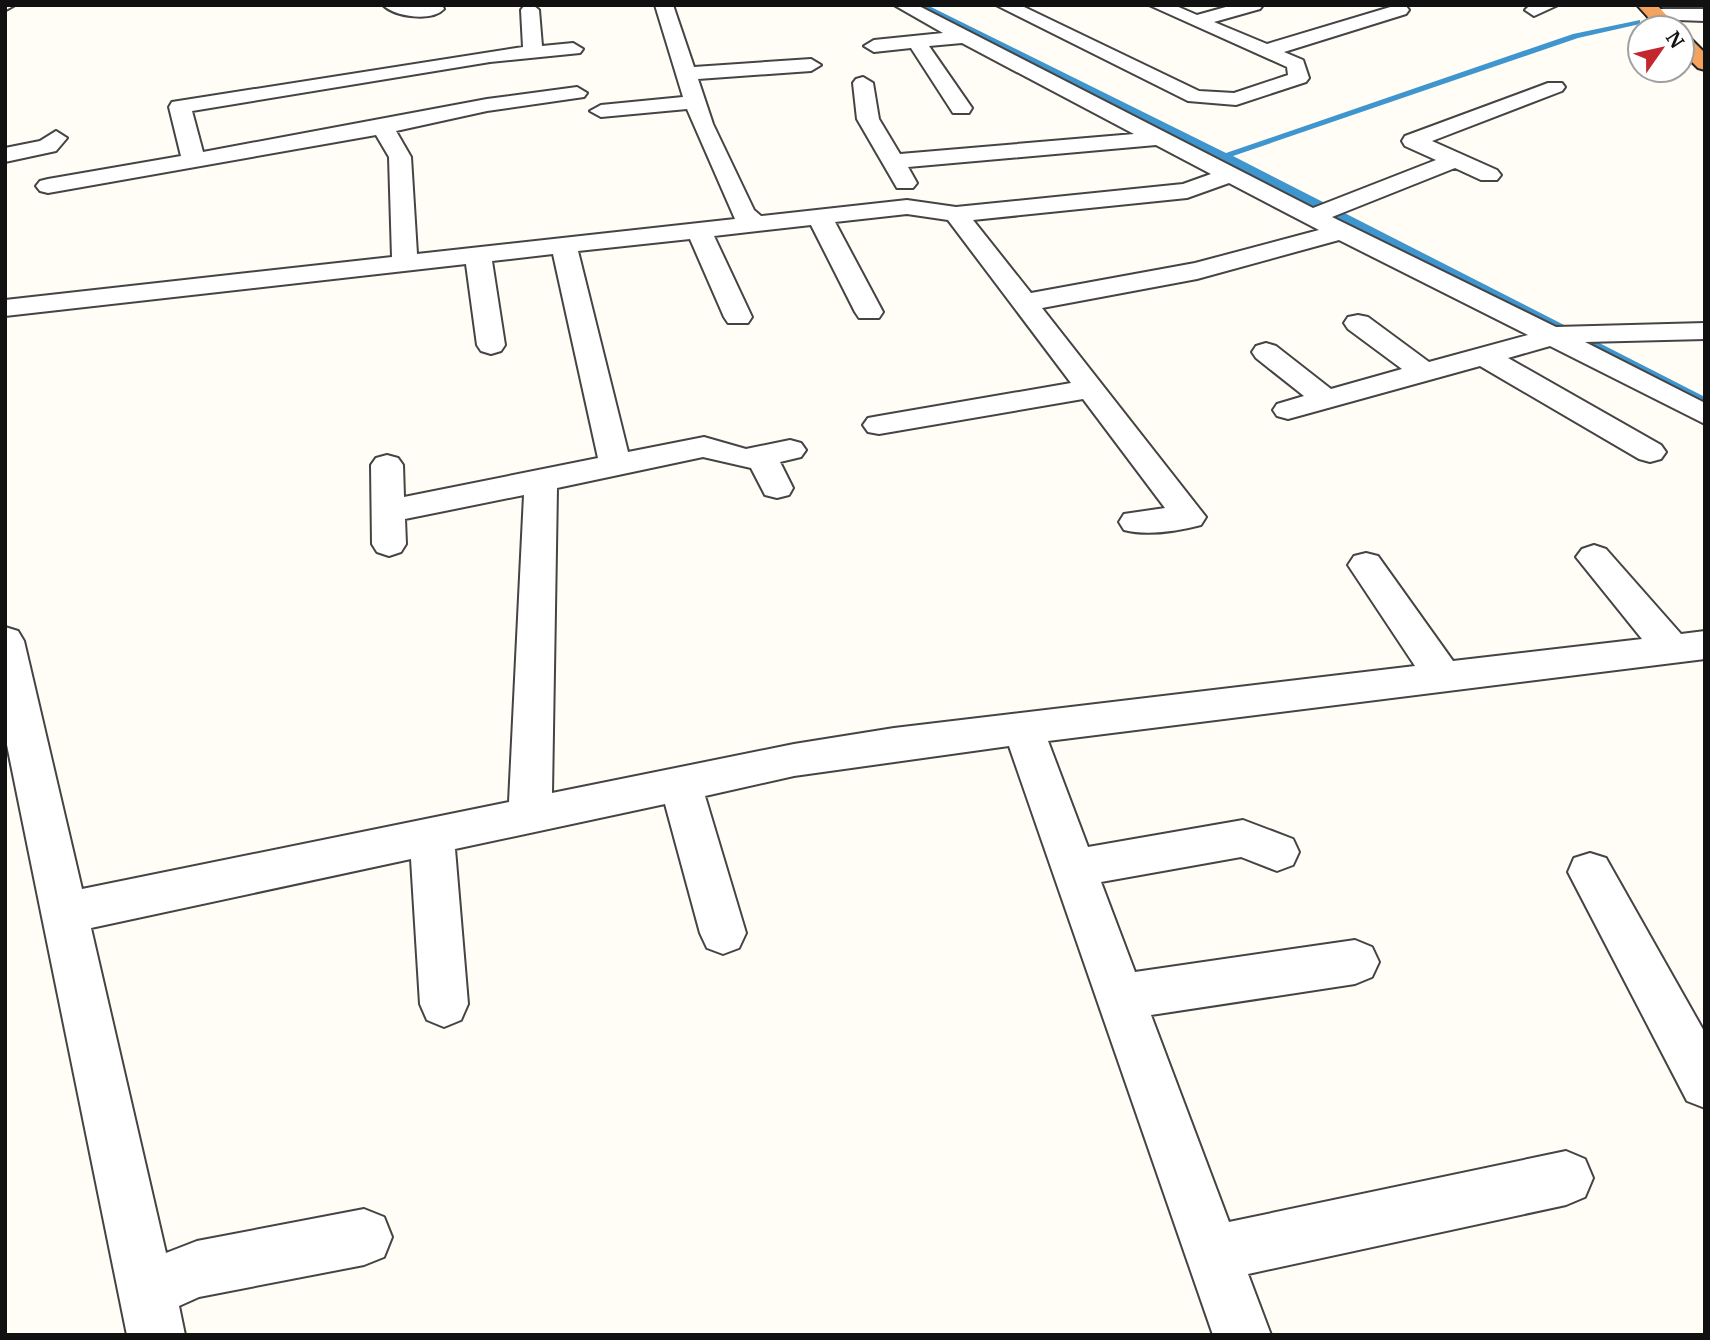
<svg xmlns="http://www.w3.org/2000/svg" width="1710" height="1340" font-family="Merriweather,serif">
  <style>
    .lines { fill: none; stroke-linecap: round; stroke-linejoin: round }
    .stream { fill: #3f96cf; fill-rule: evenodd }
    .minor-casing { stroke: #444; stroke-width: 4 }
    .highway-casing { stroke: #222; stroke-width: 4 }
    .minor { fill: #fff; fill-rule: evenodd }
    .highway { fill: #f5a25d; fill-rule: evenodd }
  </style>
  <rect width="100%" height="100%" fill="#fffdf5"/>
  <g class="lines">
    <path class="stream" d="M 917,5 L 927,5 L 1226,153 L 1573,34 L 1640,20 L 1640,24 L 1578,38 L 1233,156 L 1705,397 L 1705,406 Z"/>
    <g class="minor-casing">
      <path id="minor" d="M 5,5 L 15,5 L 6,10 Z
        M 383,5 L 442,5 L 444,9 C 432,22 395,17 383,5 Z
        M 655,5 L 673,5 L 694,67 L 811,59 L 821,65 L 811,71 L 698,79 L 713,124 L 754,210 L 761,216 L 907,200 L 956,207 L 1183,184 L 1211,174 L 1156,145 L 908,167 L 917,183 L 913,188 L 897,188 L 857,119 L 853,83 L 856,79 L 863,77 L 873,83 L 879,119 L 900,154 L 1134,134 L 962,43 L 929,46 L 972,108 L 969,113 L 953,113 L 911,48 L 874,52 L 864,46 L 874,40 L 943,33 L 894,5 L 917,5 L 1313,208 L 1436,160 L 1405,146 L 1402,141 L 1405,136 L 1548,83 L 1562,83 L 1565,87 L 1562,91 L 1432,141 L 1497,170 L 1501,175 L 1497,180 L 1481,180 L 1455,168 L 1332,217 L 1556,327 L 1705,323 L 1705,339 L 1585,342 L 1705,403 L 1705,424 L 1550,346 L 1508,358 L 1661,445 L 1666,452 L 1661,459 L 1650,462 L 1639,459 L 1480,366 L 1299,416 L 1288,419 L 1277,416 L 1273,410 L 1277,404 L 1304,396 L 1256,358 L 1252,352 L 1256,346 L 1266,343 L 1276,346 L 1331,389 L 1402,369 L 1348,329 L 1344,323 L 1348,317 L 1358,315 L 1368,317 L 1429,362 L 1528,335 L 1339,240 L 1197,279 L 1042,308 L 1206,517 L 1201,525 C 1178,531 1147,536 1124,530 L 1119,522 L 1124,514 L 1165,508 L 1083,399 L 879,434 L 868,432 L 863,425 L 868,418 L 879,416 L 1071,383 L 948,220 L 907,214 L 835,222 L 883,312 L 879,318 L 859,318 L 855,312 L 811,225 L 714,236 L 752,317 L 748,323 L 728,323 L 724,317 L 690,239 L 578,251 L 628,452 L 704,437 L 746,449 L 790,440 L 801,443 L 806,450 L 801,457 L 780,462 L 793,488 L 789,495 L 777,498 L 765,495 L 751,468 L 703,457 L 557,488 L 552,793 L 794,744 L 894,728 L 1415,666 L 1348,565 L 1354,556 L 1366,553 L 1378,556 L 1453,661 L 1642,639 L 1576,557 L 1582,549 L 1594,545 L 1606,549 L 1681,634 L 1705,631 L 1705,659 L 1048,741 L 1088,847 L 1243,820 L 1293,839 L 1299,852 L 1293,865 L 1277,871 L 1241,857 L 1101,882 L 1135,972 L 1355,940 L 1372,947 L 1379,962 L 1372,977 L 1355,984 L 1151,1015 L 1229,1222 L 1566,1151 L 1585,1159 L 1593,1178 L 1585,1197 L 1566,1205 L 1248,1274 L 1271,1335 L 1213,1335 L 1009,746 L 794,776 L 705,796 L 746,933 L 739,948 L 723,954 L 707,948 L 700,933 L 665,804 L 455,849 L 468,1004 L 461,1020 L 444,1027 L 427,1020 L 420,1004 L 411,859 L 91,928 L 166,1253 L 197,1241 L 364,1209 L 384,1217 L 392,1237 L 384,1257 L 364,1265 L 199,1297 L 179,1306 L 185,1335 L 127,1335 L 5,735 L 5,627 L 18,631 L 24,641 L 82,889 L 509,802 L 524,495 L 405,519 L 406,544 L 401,552 L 389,556 L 377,552 L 372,544 L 371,465 L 376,458 L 387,455 L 398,458 L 403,465 L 404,497 L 598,458 L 553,254 L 492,261 L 505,345 L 501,351 L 491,354 L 481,351 L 477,345 L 466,264 L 5,316 L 5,300 L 392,257 L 389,157 L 376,135 L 48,193 L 40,191 L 36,186 L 40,181 L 48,179 L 181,156 L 169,107 L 172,102 L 523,47 L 521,10 L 524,6 L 533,5 L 539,10 L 542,46 L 573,43 L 583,49 L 580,53 L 490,62 L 192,111 L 203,152 L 487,99 L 577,87 L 587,93 L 584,97 L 487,111 L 396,131 L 411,157 L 417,254 L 735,219 L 687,109 L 601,117 L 590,111 L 601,105 L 683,97 ZM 1229,183 L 1319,230 L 1195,263 L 1031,293 L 973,220 L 1187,198 Z
        M 996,5 L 1020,5 L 1199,91 L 1234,93 L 1288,75 L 1287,67 L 1149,5 L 1174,5 L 1197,15 L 1233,5 L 1263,5 L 1260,9 L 1214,22 L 1267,44 L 1397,5 L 1406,6 L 1409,10 L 1406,14 L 1284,52 L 1303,60 L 1309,78 L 1306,82 L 1236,105 L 1188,101 Z
        M 1530,5 L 1558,5 L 1534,16 L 1525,10 Z
        M 1656,9 L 1705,9 L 1705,21 L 1649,19 L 1647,15 Z
        M 56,131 L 67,138 L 56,151 L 5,162 L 5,148 L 40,141 Z
        M 1590,853 L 1606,858 L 1705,1033 L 1705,1108 L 1687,1101 L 1568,872 L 1574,858 Z"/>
    </g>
    <g class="highway-casing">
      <path id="highway" d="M 1637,5 L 1657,5 L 1678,28 L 1658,28 Z
        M 1682,35 L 1689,37 L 1705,53 L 1705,70 L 1698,68 L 1682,52 Z"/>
    </g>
    <use href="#minor" class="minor"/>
    <use href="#highway" class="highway"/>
  </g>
  <rect width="1710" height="1340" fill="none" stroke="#111111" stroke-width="14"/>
  <g transform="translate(1661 49) rotate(56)"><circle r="33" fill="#ffffff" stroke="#a0a0a0" stroke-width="2"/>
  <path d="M0-5L12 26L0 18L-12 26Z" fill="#c4262e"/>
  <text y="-10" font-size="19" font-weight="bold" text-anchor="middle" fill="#111111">N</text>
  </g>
</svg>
